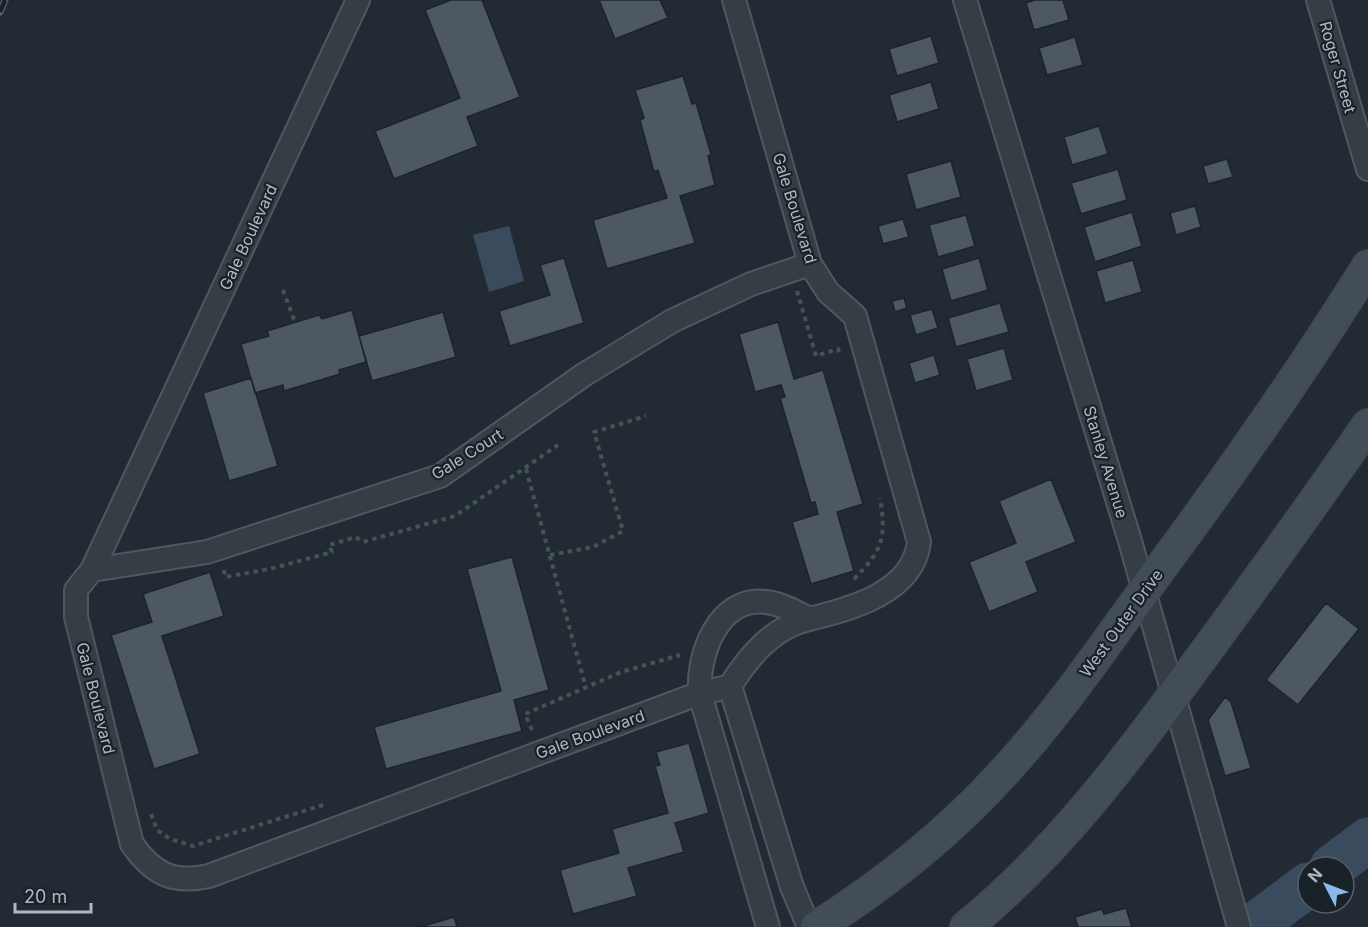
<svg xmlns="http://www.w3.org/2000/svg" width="1368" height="927" font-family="Inter,sans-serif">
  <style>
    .water { fill: #394b5c }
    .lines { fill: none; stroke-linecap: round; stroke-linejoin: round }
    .river { stroke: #394b5c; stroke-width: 45 }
    .building { fill: #4d5863; stroke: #1c242b; stroke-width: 1.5 }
    .street-casing { stroke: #4f5860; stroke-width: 26 }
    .secondary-casing { stroke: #3e464f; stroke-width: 34 }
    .path { stroke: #435454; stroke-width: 4; stroke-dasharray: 4.5 4.5; stroke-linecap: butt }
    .street { stroke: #353d45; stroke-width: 22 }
    .secondary { stroke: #434d57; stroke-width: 32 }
    .rail-casing { stroke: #57626c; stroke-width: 7 }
    .rail { stroke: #1a2229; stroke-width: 4.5; stroke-dasharray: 14; stroke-linecap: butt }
    .labels { text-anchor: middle; stroke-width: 4.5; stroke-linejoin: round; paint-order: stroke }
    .street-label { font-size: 16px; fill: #afb8c2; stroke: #1a2229 }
  </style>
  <rect width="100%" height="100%" fill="#222b34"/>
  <path class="water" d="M 509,226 L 524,281 L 489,292 L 473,235 Z"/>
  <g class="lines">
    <path class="river" d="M 1332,867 L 1368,840
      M 1252,927 L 1308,885"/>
  </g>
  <path class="building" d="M 451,0 L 482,0 L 520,97 L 467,117 L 478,146 L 394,179 L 375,131 L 460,98 L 425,10 Z
    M 599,0 L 660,0 L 668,18 L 615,39 Z
    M 1035,0 L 1063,0 L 1069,20 L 1034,30 L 1026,3 Z
    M 931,36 L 939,63 L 897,76 L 889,49 Z
    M 1075,37 L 1083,65 L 1047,75 L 1039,48 Z
    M 683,76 L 692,104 L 696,103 L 711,154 L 708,156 L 715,185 L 680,196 L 695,243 L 607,269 L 593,220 L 667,198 L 658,170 L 654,172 L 640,120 L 644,118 L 635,90 Z
    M 931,82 L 939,109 L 897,122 L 889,95 Z
    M 1099,126 L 1108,154 L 1072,165 L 1064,137 Z
    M 1227,159 L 1233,177 L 1208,184 L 1203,166 Z
    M 951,161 L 961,197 L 916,210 L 906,174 Z
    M 1118,169 L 1127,200 L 1081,214 L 1071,183 Z
    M 1195,206 L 1201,227 L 1176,235 L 1170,213 Z
    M 1132,212 L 1142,246 L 1095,262 L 1084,227 Z
    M 966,215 L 975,246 L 938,257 L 929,225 Z
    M 903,219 L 909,237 L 883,244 L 878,226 Z
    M 564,258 L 584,323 L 510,346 L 499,311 L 550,295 L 540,265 Z
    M 979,258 L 988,290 L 951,301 L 942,269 Z
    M 1133,260 L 1142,292 L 1105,303 L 1096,271 Z
    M 904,298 L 907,308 L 895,312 L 892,301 Z
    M 1000,303 L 1009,332 L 956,347 L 948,318 Z
    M 932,309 L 938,328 L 916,335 L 910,315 Z
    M 352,310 L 366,362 L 339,370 L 340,374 L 284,391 L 283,385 L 255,393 L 241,344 L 269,336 L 267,331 L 319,315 L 322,319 Z
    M 443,312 L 456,357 L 372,381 L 359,336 Z
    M 778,322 L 794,379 L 823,370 L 863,504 L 837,512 L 854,571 L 811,584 L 792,522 L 818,514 L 815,502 L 811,503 L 780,398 L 785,397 L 781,385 L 755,392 L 739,334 Z
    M 1004,348 L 1013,380 L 976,391 L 967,359 Z
    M 934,355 L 940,375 L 915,383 L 909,363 Z
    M 251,378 L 278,466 L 229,481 L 203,393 Z
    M 1051,479 L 1076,542 L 1026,562 L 1038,592 L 989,612 L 969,562 L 1016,543 L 999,501 Z
    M 512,557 L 549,690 L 514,700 L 522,731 L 386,769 L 374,727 L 501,691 L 467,569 Z
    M 210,572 L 224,616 L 162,636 L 200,754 L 154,769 L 111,635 L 152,622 L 143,594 Z
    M 1326,603 L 1359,629 L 1298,705 L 1266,680 Z
    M 1225,697 L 1231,702 L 1251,768 L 1225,776 L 1208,720 Z
    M 689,743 L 709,813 L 675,823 L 684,852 L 628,868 L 637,896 L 573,914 L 560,870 L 619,853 L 612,829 L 668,813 L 655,766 L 660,765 L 656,752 Z
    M 1126,908 L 1132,927 L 1078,927 L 1075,917 L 1102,909 L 1104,914 Z
    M 454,917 L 457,927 L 420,927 Z"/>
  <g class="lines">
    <g class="street-casing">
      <path id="street" d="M 358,0 L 92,570 L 76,590 L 76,617 L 132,844 C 153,874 173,884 209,876 L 695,695 L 700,694 L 730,686 C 749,656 773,627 809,619 C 796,612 782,604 766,602 C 718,596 697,655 700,694 L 768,927
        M 734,0 L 810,264 L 828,292 L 855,316 L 919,542 C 913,593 850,609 809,619
        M 965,0 L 1130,541 L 1239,927
        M 1318,0 L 1368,169
        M 92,570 L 207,552 L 440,476 L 585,374 L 672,321 L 751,284 L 810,264
        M 730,686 L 792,887 L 809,927"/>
    </g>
    <g class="secondary-casing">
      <path id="secondary" d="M 817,927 C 886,883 950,832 1005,771 C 1061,710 1108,640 1157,573 C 1231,473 1302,372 1368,266
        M 966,927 C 1057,853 1127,759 1196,665 C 1254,586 1312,506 1368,425"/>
    </g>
    <path class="path" d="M 283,290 L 295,322
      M 797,291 L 816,356 L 838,349 L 839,352
      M 526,469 L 586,688
      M 550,555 L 593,547 L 623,531 L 594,432 L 646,416
      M 224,570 L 225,577 L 270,569 L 332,552 L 329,545 L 356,537 L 363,542 L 455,516 L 558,445
      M 854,579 C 882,551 887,538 880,498
      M 532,730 L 525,714 L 621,672 L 680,655
      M 151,814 L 157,830 L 170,839 L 193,846 L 326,804"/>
    <use href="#street" class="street"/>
    <use href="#secondary" class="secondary"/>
    <g class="rail-casing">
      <path id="rail" d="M 0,12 L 5,0"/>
    </g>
    <use href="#rail" class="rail"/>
  </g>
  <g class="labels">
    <g class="street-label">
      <text transform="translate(1338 67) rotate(74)" y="6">Roger Street</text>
      <text transform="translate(795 208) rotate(73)" y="6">Gale Boulevard</text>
      <text transform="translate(248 237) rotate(-65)" y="6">Gale Boulevard</text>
      <text transform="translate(467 454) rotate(-32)" y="6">Gale Court</text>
      <text transform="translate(1106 462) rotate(73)" y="6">Stanley Avenue</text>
      <text transform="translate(1121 623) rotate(-54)" y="6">West Outer Drive</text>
      <text transform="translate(96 698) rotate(76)" y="6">Gale Boulevard</text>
      <text transform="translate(590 734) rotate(-20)" y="6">Gale Boulevard</text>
    </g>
  </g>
  <g transform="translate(1326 885) rotate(312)"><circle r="28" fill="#1a2229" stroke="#565e66" stroke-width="1.5"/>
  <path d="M0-4.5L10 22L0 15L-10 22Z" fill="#8abaec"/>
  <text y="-9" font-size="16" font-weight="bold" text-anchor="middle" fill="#afb8c2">N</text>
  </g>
  <path d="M15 903v9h76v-9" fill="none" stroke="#afb8c2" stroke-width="3"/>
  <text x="24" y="903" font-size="18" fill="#afb8c2" stroke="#1a2229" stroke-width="4.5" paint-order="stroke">20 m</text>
</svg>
